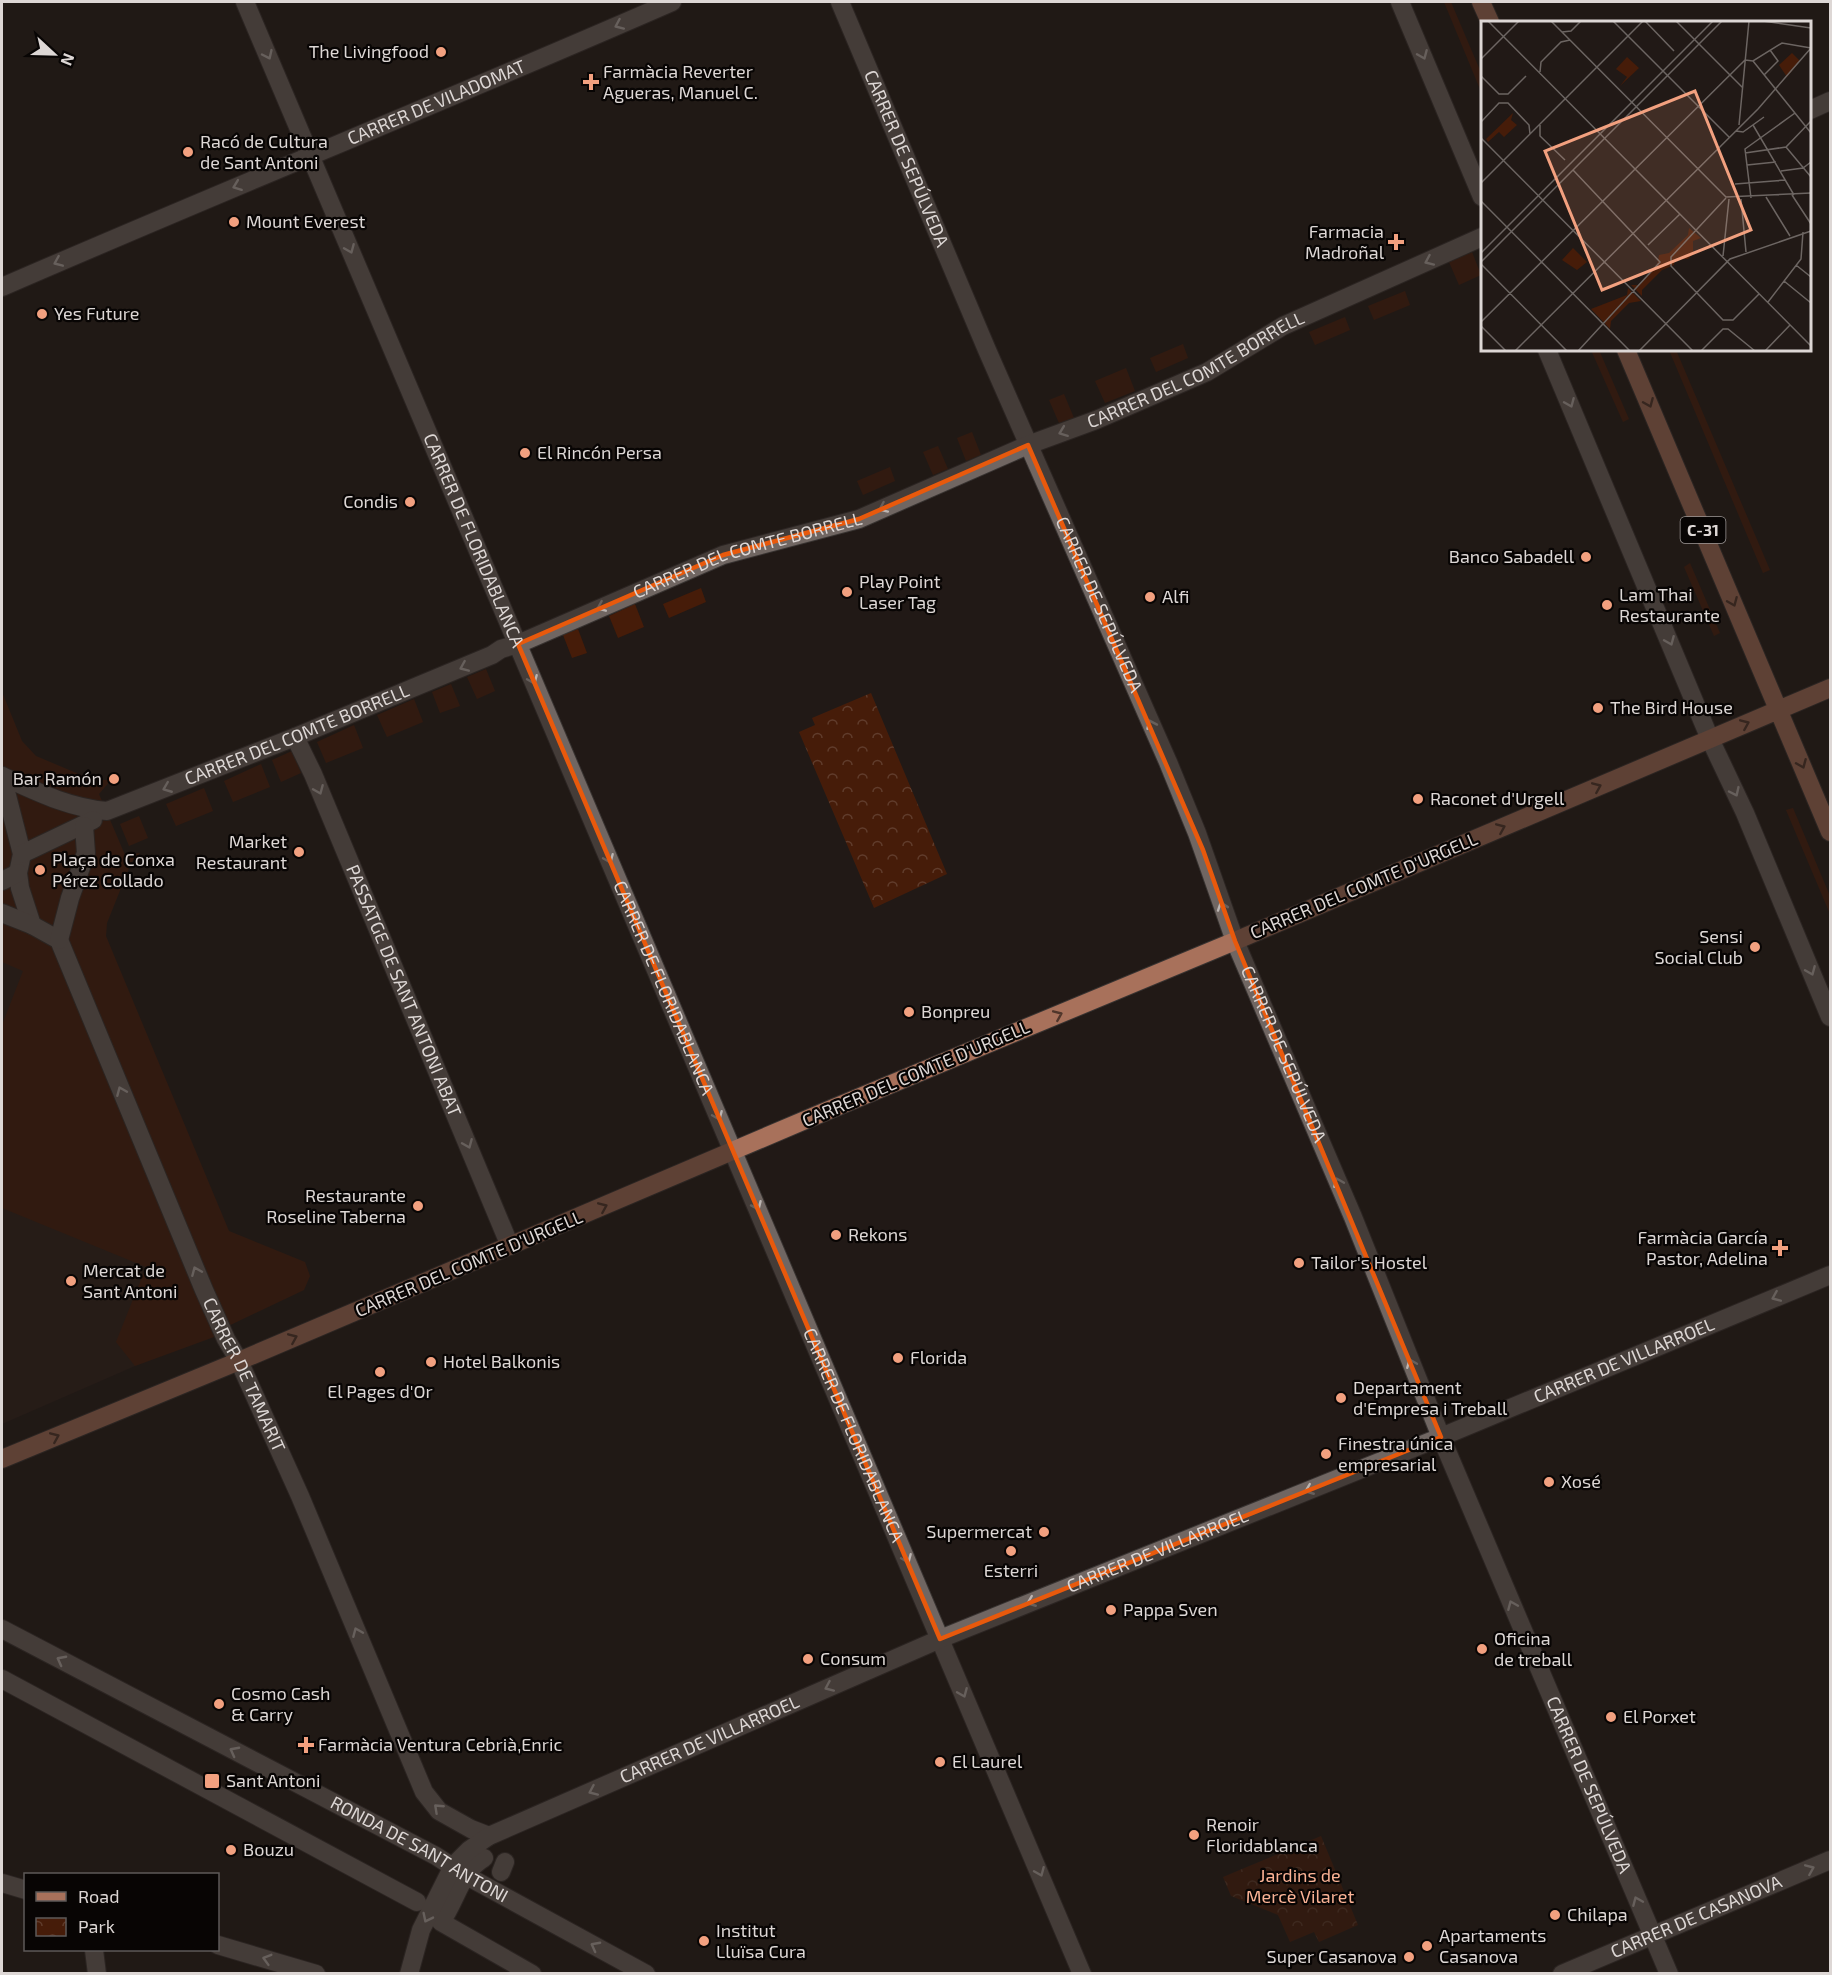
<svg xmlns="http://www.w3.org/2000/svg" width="1832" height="1975" font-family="'Exo 2',sans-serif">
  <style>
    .built { fill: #2d1f1a }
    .grass { fill: #461c09 }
    .park { fill: url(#park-crowns) }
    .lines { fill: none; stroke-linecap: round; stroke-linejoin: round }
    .minor-casing { stroke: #383331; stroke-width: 20 }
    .major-casing { stroke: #383331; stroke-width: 20 }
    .minor { stroke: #706662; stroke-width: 18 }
    .major { stroke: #a8715b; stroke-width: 18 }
    .oneway { stroke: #bcb5b2 }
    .oneway2 { stroke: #50362b }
    .marked { fill: none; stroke: #e8590c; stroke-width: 4.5; stroke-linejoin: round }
    .poi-dot { fill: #f2a07f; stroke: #080504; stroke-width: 2 }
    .labels { text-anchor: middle; stroke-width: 4.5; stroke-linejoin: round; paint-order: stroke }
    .shield { fill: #080504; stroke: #9d9896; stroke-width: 1.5 }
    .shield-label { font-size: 16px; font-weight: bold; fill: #ddd7d5 }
    .poi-label { font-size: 18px; fill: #ddd7d5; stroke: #080504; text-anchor: start }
    .street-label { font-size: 18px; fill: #ddd7d5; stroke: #080504 }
    .park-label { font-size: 18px; fill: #fab295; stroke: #080504 }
    .inset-road { fill: none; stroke: #6c6562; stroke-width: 1.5 }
    .view { fill: #f2a07f; fill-opacity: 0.15; stroke: #f2a07f; stroke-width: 3 }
    .inset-edge { fill: none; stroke: #ddd7d5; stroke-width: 3 }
  </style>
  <defs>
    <pattern id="park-crowns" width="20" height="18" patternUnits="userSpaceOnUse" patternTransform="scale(1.5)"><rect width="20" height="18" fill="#461c09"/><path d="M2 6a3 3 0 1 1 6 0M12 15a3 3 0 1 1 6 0" fill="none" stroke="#603c2c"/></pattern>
  </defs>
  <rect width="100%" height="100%" fill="#211916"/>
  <path class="built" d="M 2,927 L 188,1270 L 135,1366 L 2,1424 Z"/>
  <path class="grass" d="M 1444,2 L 1451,2 L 1482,75 L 1482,94 Z
    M 1472,252 L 1481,275 L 1459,285 L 1449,262 Z
    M 1405,291 L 1410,305 L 1374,320 L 1368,306 Z
    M 1345,317 L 1350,330 L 1315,345 L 1309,332 Z
    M 1183,344 L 1188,358 L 1156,372 L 1150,358 Z
    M 1591,350 L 1599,350 L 1629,419 L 1623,422 Z
    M 1669,350 L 1676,350 L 1770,570 L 1763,573 Z
    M 1126,368 L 1135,391 L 1105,403 L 1095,381 Z
    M 1064,394 L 1074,418 L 1059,423 L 1049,400 Z
    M 972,432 L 981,455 L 966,461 L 957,438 Z
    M 938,446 L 948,469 L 933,475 L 923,452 Z
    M 890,467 L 895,481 L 863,495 L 857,481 Z
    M 1690,563 L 1720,633 L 1714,636 L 1684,567 Z
    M 701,588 L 706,602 L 669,618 L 663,604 Z
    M 635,604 L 644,627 L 618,638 L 609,616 Z
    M 578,629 L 587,653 L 572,658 L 563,635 Z
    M 486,669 L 495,691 L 477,699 L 467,677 Z
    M 451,684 L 460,706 L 440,713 L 432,692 Z
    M 2,692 L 22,741 L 36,756 L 93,780 L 111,780 L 99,794 L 125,855 L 140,853 L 131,863 L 107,923 L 106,936 L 118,965 L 229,1231 L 305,1262 L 310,1276 L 304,1290 L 222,1329 L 214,1337 L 135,1366 L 116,1342 L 146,1267 L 2,1208 L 2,1025 L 23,971 L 2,962 Z
    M 414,699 L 423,722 L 387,737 L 377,715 Z
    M 354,725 L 363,748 L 326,763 L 317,742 Z
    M 292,751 L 301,773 L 281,782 L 272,760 Z
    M 261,764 L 270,787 L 233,802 L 224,781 Z
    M 204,788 L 213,811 L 176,826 L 166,804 Z
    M 1793,808 L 1830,896 L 1830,914 L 1786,810 Z
    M 139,816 L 148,838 L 129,846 L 120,824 Z"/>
  <path class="park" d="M 871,693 L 947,874 L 874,908 L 799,732 L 815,725 L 812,718 Z
    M 1321,1836 L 1358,1925 L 1319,1942 L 1314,1932 L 1290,1942 L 1278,1915 L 1231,1896 L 1223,1877 Z"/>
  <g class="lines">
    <g class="minor-casing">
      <g id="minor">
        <path id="s1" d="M 245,2 L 1082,1974"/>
        <path id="s2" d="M 840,2 L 987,350 L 1168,762 L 1197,833 L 1235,941 L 1353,1217 L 1441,1437 L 1669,1974"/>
        <path d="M 1400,2 L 1482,197"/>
        <path d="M 1810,110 L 1830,101"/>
        <path id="s3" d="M 2,287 C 225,190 450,99 672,2"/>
        <path d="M 1547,350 L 1710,739 L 1745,813 L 1830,1017"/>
        <path id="s4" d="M 295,737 L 313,774 L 510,1246"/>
        <path id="s5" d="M 2,776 C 35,791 69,808 107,811 L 295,737 L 492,655 L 501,649 L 518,644 L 723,555 L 859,519 L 1028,445 L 1096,420 L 1207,372 L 1283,326 L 1482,237"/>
        <path d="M 2,776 L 22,854 L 18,873 L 20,888 L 32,925"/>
        <path d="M 22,854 L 93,820"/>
        <path d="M 2,881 L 18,873"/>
        <path id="s6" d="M 2,913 L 32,925 L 59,940 L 204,1290 L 226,1339 L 239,1361 L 300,1496 L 424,1792 L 439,1811 L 471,1829 L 489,1836"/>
        <path d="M 59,940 L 70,898 L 86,853 L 84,826"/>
        <path id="s7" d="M 2,1629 L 436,1856 L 465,1875 L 646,1974"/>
        <path d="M 2,1679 L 417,1902"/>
        <path d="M 484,1858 C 460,1872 457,1900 441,1922 L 532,1974"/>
        <path d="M 501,1872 L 505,1862"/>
        <path d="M 2,1883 L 26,1890"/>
        <path d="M 218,1945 L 316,1974"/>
        <path d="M 94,1950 L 97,1974"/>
        <path id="s8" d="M 409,1974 L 421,1930 L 453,1866 L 469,1850 L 489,1836 L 940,1639 L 1441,1437 L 1830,1275"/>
        <path id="s9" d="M 1562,1974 L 1830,1860"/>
      </g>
    </g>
    <g class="major-casing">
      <path id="major" d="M 1481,2 L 1490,22
        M 1626,350 L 1830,832
        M 2,1459 L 239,1361 L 824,1112 L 1235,941 L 1830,688"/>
    </g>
    <use href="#minor" class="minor"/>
    <use href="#major" class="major"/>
  </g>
  <defs><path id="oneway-chevron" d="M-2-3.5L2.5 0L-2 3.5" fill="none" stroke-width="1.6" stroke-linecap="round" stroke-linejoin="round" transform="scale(1.5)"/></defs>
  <g class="oneway">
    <use href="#oneway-chevron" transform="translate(619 25) rotate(156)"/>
    <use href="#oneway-chevron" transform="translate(268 55) rotate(65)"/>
    <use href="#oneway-chevron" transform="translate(1423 55) rotate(67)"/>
    <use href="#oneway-chevron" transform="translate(237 186) rotate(159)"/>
    <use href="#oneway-chevron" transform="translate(350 249) rotate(67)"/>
    <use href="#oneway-chevron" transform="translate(1429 261) rotate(156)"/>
    <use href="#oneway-chevron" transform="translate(58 262) rotate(157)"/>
    <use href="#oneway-chevron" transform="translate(1570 403) rotate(67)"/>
    <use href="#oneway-chevron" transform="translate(1063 432) rotate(159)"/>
    <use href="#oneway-chevron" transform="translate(883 508) rotate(156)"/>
    <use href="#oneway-chevron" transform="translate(601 607) rotate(157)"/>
    <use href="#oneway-chevron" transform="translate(1670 641) rotate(67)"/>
    <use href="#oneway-chevron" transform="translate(464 667) rotate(157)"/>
    <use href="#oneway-chevron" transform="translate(533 680) rotate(67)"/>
    <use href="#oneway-chevron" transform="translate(1151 724) rotate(-114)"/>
    <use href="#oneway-chevron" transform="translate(167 788) rotate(158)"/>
    <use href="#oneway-chevron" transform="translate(319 790) rotate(67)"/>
    <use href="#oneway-chevron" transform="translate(1735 792) rotate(65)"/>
    <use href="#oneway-chevron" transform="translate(609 859) rotate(67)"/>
    <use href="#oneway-chevron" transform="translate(1222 906) rotate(-109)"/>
    <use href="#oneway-chevron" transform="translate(1811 971) rotate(67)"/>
    <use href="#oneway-chevron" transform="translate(121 1091) rotate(-113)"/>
    <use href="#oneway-chevron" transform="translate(718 1116) rotate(67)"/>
    <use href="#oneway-chevron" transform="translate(468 1144) rotate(67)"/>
    <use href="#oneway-chevron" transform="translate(1338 1182) rotate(-113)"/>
    <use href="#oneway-chevron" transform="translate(757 1206) rotate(66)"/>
    <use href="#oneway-chevron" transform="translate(196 1271) rotate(-113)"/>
    <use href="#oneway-chevron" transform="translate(1776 1297) rotate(157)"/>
    <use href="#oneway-chevron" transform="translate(1411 1363) rotate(-112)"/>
    <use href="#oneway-chevron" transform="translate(1309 1490) rotate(158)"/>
    <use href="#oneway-chevron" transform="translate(907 1559) rotate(67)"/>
    <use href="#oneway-chevron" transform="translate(1031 1602) rotate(158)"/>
    <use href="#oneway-chevron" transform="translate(1512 1605) rotate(-113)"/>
    <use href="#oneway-chevron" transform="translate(357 1632) rotate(-113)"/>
    <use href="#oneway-chevron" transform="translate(61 1660) rotate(-152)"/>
    <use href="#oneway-chevron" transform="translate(829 1687) rotate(156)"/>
    <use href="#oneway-chevron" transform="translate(963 1693) rotate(67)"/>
    <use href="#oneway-chevron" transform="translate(234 1751) rotate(-152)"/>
    <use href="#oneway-chevron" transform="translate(593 1791) rotate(156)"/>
    <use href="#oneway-chevron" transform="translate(438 1808) rotate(-137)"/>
    <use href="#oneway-chevron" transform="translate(1810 1869) rotate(-23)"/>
    <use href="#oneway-chevron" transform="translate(1040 1872) rotate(67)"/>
    <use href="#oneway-chevron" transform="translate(1637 1901) rotate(-113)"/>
    <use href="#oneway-chevron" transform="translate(427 1918) rotate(116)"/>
    <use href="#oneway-chevron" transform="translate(595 1946) rotate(-152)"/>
    <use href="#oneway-chevron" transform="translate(267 1959) rotate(-164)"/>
  </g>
  <g class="oneway2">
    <use href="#oneway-chevron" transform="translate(1649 403) rotate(67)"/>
    <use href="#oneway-chevron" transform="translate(1733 602) rotate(67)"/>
    <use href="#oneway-chevron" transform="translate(1745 724) rotate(-23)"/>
    <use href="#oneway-chevron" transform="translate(1802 764) rotate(67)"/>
    <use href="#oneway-chevron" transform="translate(1597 787) rotate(-23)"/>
    <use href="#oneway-chevron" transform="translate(1501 828) rotate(-23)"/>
    <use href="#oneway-chevron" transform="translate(1058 1015) rotate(-23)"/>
    <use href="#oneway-chevron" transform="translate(603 1207) rotate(-23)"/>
    <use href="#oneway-chevron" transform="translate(293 1338) rotate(-23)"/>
    <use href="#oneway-chevron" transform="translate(55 1437) rotate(-23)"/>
  </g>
  <path d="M0 0H1832V1975H0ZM 1028,445 L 1203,850 L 1235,941 L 1441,1437 L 940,1639 L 518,644 L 723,555 L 859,519 Z" fill="#211916" fill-opacity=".55" fill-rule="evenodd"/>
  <path class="marked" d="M 1028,445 L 1203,850 L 1235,941 L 1441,1437 L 940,1639 L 518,644 L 723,555 L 859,519 Z"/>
  <g class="poi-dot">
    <circle cx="441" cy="52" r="6"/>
    <path d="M588 73h6v6h6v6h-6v6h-6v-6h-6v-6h6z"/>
    <circle cx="188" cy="152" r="6"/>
    <circle cx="234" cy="222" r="6"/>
    <path d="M1393 233h6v6h6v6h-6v6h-6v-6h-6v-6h6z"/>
    <circle cx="42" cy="314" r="6"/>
    <circle cx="525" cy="453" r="6"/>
    <circle cx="410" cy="502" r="6"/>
    <circle cx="1586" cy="557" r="6"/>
    <circle cx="847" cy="592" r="6"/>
    <circle cx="1150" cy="597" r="6"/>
    <circle cx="1607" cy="605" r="6"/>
    <circle cx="1598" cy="708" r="6"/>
    <circle cx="114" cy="779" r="6"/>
    <circle cx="1418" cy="799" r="6"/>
    <circle cx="299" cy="852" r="6"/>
    <circle cx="40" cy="870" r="6"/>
    <circle cx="1755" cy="947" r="6"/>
    <circle cx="909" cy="1012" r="6"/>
    <circle cx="418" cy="1206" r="6"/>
    <circle cx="836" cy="1235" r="6"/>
    <path d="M1777 1239h6v6h6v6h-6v6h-6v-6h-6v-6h6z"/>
    <circle cx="1299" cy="1263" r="6"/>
    <circle cx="71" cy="1281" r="6"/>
    <circle cx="898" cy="1358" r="6"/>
    <circle cx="431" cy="1362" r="6"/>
    <circle cx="380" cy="1372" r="6"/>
    <circle cx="1341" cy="1398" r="6"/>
    <circle cx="1326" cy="1454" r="6"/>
    <circle cx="1549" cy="1482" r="6"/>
    <circle cx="1044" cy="1532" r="6"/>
    <circle cx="1011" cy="1551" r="6"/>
    <circle cx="1111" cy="1610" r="6"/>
    <circle cx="1482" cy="1649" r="6"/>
    <circle cx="808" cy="1659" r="6"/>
    <circle cx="219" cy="1704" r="6"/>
    <circle cx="1611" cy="1717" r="6"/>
    <path d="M303 1736h6v6h6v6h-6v6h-6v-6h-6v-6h6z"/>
    <circle cx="940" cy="1762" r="6"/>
    <rect x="204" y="1773" width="16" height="16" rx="3"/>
    <circle cx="1194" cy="1835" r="6"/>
    <circle cx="231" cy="1850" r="6"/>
    <circle cx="1555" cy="1915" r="6"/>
    <circle cx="704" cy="1941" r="6"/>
    <circle cx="1427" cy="1946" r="6"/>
    <circle cx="1409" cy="1957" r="6"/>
  </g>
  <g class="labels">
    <rect class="shield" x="1680.5" y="517" width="45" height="26" rx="4.5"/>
    <g class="shield-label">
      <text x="1703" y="536">C-31</text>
    </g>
    <g class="poi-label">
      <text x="429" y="58" text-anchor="end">The Livingfood</text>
      <text x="603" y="78">Farmàcia Reverter<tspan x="603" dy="21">Agueras, Manuel C.</tspan></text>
      <text x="200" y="148">Racó de Cultura<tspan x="200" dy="21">de Sant Antoni</tspan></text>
      <text x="246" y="228">Mount Everest</text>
      <text x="1384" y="238" text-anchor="end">Farmacia<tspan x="1384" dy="21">Madroñal</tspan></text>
      <text x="54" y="320">Yes Future</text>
      <text x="537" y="459">El Rincón Persa</text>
      <text x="398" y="508" text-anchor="end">Condis</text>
      <text x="1574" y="563" text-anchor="end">Banco Sabadell</text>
      <text x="859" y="588">Play Point<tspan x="859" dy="21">Laser Tag</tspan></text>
      <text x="1619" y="601">Lam Thai<tspan x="1619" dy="21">Restaurante</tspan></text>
      <text x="1162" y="603">Alfi</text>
      <text x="1610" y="714">The Bird House</text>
      <text x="102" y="785" text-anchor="end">Bar Ramón</text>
      <text x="1430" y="805">Raconet d'Urgell</text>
      <text x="287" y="848" text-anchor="end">Market<tspan x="287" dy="21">Restaurant</tspan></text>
      <text x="52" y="866">Plaça de Conxa<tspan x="52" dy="21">Pérez Collado</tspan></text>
      <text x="1743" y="943" text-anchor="end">Sensi<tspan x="1743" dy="21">Social Club</tspan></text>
      <text x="921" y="1018">Bonpreu</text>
      <text x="406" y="1202" text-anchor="end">Restaurante<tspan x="406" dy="21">Roseline Taberna</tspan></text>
      <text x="848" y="1241">Rekons</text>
      <text x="1768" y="1244" text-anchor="end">Farmàcia García<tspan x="1768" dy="21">Pastor, Adelina</tspan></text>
      <text x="1311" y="1269">Tailor's Hostel</text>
      <text x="83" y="1277">Mercat de<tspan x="83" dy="21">Sant Antoni</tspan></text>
      <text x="910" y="1364">Florida</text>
      <text x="443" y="1368">Hotel Balkonis</text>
      <text x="1353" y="1394">Departament<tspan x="1353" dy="21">d'Empresa i Treball</tspan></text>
      <text x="380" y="1398" text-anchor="middle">El Pages d'Or</text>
      <text x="1338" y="1450">Finestra única<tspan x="1338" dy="21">empresarial</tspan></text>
      <text x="1561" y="1488">Xosé</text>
      <text x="1032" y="1538" text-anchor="end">Supermercat</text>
      <text x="1011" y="1577" text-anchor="middle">Esterri</text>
      <text x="1123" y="1616">Pappa Sven</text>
      <text x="1494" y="1645">Oficina<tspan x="1494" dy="21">de treball</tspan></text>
      <text x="820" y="1665">Consum</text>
      <text x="231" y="1700">Cosmo Cash<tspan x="231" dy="21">&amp; Carry</tspan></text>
      <text x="1623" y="1723">El Porxet</text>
      <text x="318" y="1751">Farmàcia Ventura Cebrià,Enric</text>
      <text x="952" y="1768">El Laurel</text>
      <text x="226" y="1787">Sant Antoni</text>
      <text x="1206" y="1831">Renoir<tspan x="1206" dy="21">Floridablanca</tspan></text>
      <text x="243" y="1856">Bouzu</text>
      <text x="1567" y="1921">Chilapa</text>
      <text x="716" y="1937">Institut<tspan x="716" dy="21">Lluïsa Cura</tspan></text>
      <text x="1439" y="1942">Apartaments<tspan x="1439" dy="21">Casanova</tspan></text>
      <text x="1397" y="1963" text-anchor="end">Super Casanova</text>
    </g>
    <g class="street-label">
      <text dy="6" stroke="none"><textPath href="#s3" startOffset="472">CARRER DE VILADOMAT</textPath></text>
      <text dy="6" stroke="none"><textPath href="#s2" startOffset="170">CARRER DE SEPÚLVEDA</textPath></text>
      <text dy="6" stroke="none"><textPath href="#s5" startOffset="1288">CARRER DEL COMTE BORRELL</textPath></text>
      <text dy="6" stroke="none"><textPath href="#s1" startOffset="585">CARRER DE FLORIDABLANCA</textPath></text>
      <text dy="6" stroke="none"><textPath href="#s5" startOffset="802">CARRER DEL COMTE BORRELL</textPath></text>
      <text dy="6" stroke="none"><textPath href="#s2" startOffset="656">CARRER DE SEPÚLVEDA</textPath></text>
      <text dy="6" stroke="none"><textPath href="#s5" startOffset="316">CARRER DEL COMTE BORRELL</textPath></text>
      <text transform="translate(1364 886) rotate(-23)" y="6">CARRER DEL COMTE D'URGELL</text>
      <text dy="6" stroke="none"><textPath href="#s1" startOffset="1071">CARRER DE FLORIDABLANCA</textPath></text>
      <text dy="6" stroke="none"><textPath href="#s4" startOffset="276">PASSATGE DE SANT ANTONI ABAT</textPath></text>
      <text dy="6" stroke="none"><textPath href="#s2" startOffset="1142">CARRER DE SEPÚLVEDA</textPath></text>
      <text transform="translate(916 1074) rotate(-23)" y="6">CARRER DEL COMTE D'URGELL</text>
      <text transform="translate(469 1264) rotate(-23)" y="6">CARRER DEL COMTE D'URGELL</text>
      <text dy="6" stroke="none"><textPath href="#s8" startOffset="1395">CARRER DE VILLARROEL</textPath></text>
      <text dy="6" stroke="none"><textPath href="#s6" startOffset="536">CARRER DE TAMARIT</textPath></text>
      <text dy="6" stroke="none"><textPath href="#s1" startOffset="1557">CARRER DE FLORIDABLANCA</textPath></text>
      <text dy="6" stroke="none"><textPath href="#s8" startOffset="891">CARRER DE VILLARROEL</textPath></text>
      <text dy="6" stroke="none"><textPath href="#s8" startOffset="405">CARRER DE VILLARROEL</textPath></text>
      <text dy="6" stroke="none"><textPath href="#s2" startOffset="1934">CARRER DE SEPÚLVEDA</textPath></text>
      <text dy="6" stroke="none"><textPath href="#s7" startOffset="472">RONDA DE SANT ANTONI</textPath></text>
      <text dy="6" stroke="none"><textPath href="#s9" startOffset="146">CARRER DE CASANOVA</textPath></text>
    </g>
    <g class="park-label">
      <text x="1300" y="1882">Jardins de<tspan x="1300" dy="21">Mercè Vilaret</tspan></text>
    </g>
  </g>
  <g transform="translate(1481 21)">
    <rect width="330" height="330" fill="#211916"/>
    <path d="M 208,207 L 220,217 L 212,220 L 212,233 L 207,238 L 194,238 L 193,244 L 181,249 L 161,269 L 161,275 L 150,264 L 157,264 L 176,245 L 178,234 L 188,232 L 207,214 ZM 147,267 L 160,280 L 148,282 L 130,300 L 129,308 L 110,288 L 146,274 Z" fill="#461c09"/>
    <path d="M 311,32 L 319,40 L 306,56 L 298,44 ZM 146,36 L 158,47 L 139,65 L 146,56 L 135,48 ZM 32,92 L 30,99 L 36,104 L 23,116 L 18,111 L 7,121 L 5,118 Z" fill="#461c09"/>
    <path d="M 92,227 L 106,241 L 96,249 L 81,239 Z" fill="#461c09"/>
    <path class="inset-road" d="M 7,0 L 330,325M 70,0 L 245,176 L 330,172M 132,0 L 248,116M 164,0 L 193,30M 195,0 L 262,67M 282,0 L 330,7M 81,11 L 90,10 L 100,0M 0,38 L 38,0M 264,39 L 272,40 L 301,22 L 330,27M 272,40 L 330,112M 59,51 L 60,41 L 80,21 L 89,19M 283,54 L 297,40 L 289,29M 0,55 L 18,73 L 27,73 L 45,55M 0,101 L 18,82 L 27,82 L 48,104 L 49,113M 59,104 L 59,115 L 84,139M 258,104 L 268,0M 272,104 L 313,174M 255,110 L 262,111 L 283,96M 0,117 L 212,330M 305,126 L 330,156M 264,132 L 305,126 L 330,100M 266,144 L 295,141M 92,149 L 179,241 L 97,330M 300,150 L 322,147 L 330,141M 0,162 L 162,0M 254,163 L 304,159M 311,174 L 330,203M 285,176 L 309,215M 245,177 L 190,236 L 190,245 L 242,299 L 252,299 L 278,273M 270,177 L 264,128 L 314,92M 260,178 L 265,231M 0,180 L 149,330M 167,224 L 199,193M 0,232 L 232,0M 242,235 L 248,178M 0,241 L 241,0M 0,243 L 86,330M 315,244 L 330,256M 303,260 L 330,282M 287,281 L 320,238 L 322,211M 0,301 L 264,39M 0,305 L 25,330M 34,330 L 277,88 L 330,27M 158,330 L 249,238 L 330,210M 220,330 L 242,308 L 247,308 L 274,330M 284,330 L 309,304"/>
    <path class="view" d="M 214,70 L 270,209 L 121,269 L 64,130 Z"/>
    <rect width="330" height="330" class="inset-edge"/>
  </g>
  <rect width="1832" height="1975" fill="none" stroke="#ddd7d5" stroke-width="6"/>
  <rect x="24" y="1873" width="195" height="78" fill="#080504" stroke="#5d5958" stroke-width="1.5"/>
  <rect x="36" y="1892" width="30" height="9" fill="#a8715b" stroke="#5d5958" stroke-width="1.5"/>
  <text x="78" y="1903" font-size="18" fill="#ddd7d5">Road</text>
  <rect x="36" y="1918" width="30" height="18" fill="url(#park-crowns)" stroke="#5d5958" stroke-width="1.5"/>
  <text x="78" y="1933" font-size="18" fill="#ddd7d5">Park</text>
  <g transform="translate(54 54) rotate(112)" stroke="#080504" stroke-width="4.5" paint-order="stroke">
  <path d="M0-4.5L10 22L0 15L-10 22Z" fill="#ddd7d5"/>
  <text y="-9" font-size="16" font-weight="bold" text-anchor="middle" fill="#ddd7d5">N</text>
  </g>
</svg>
